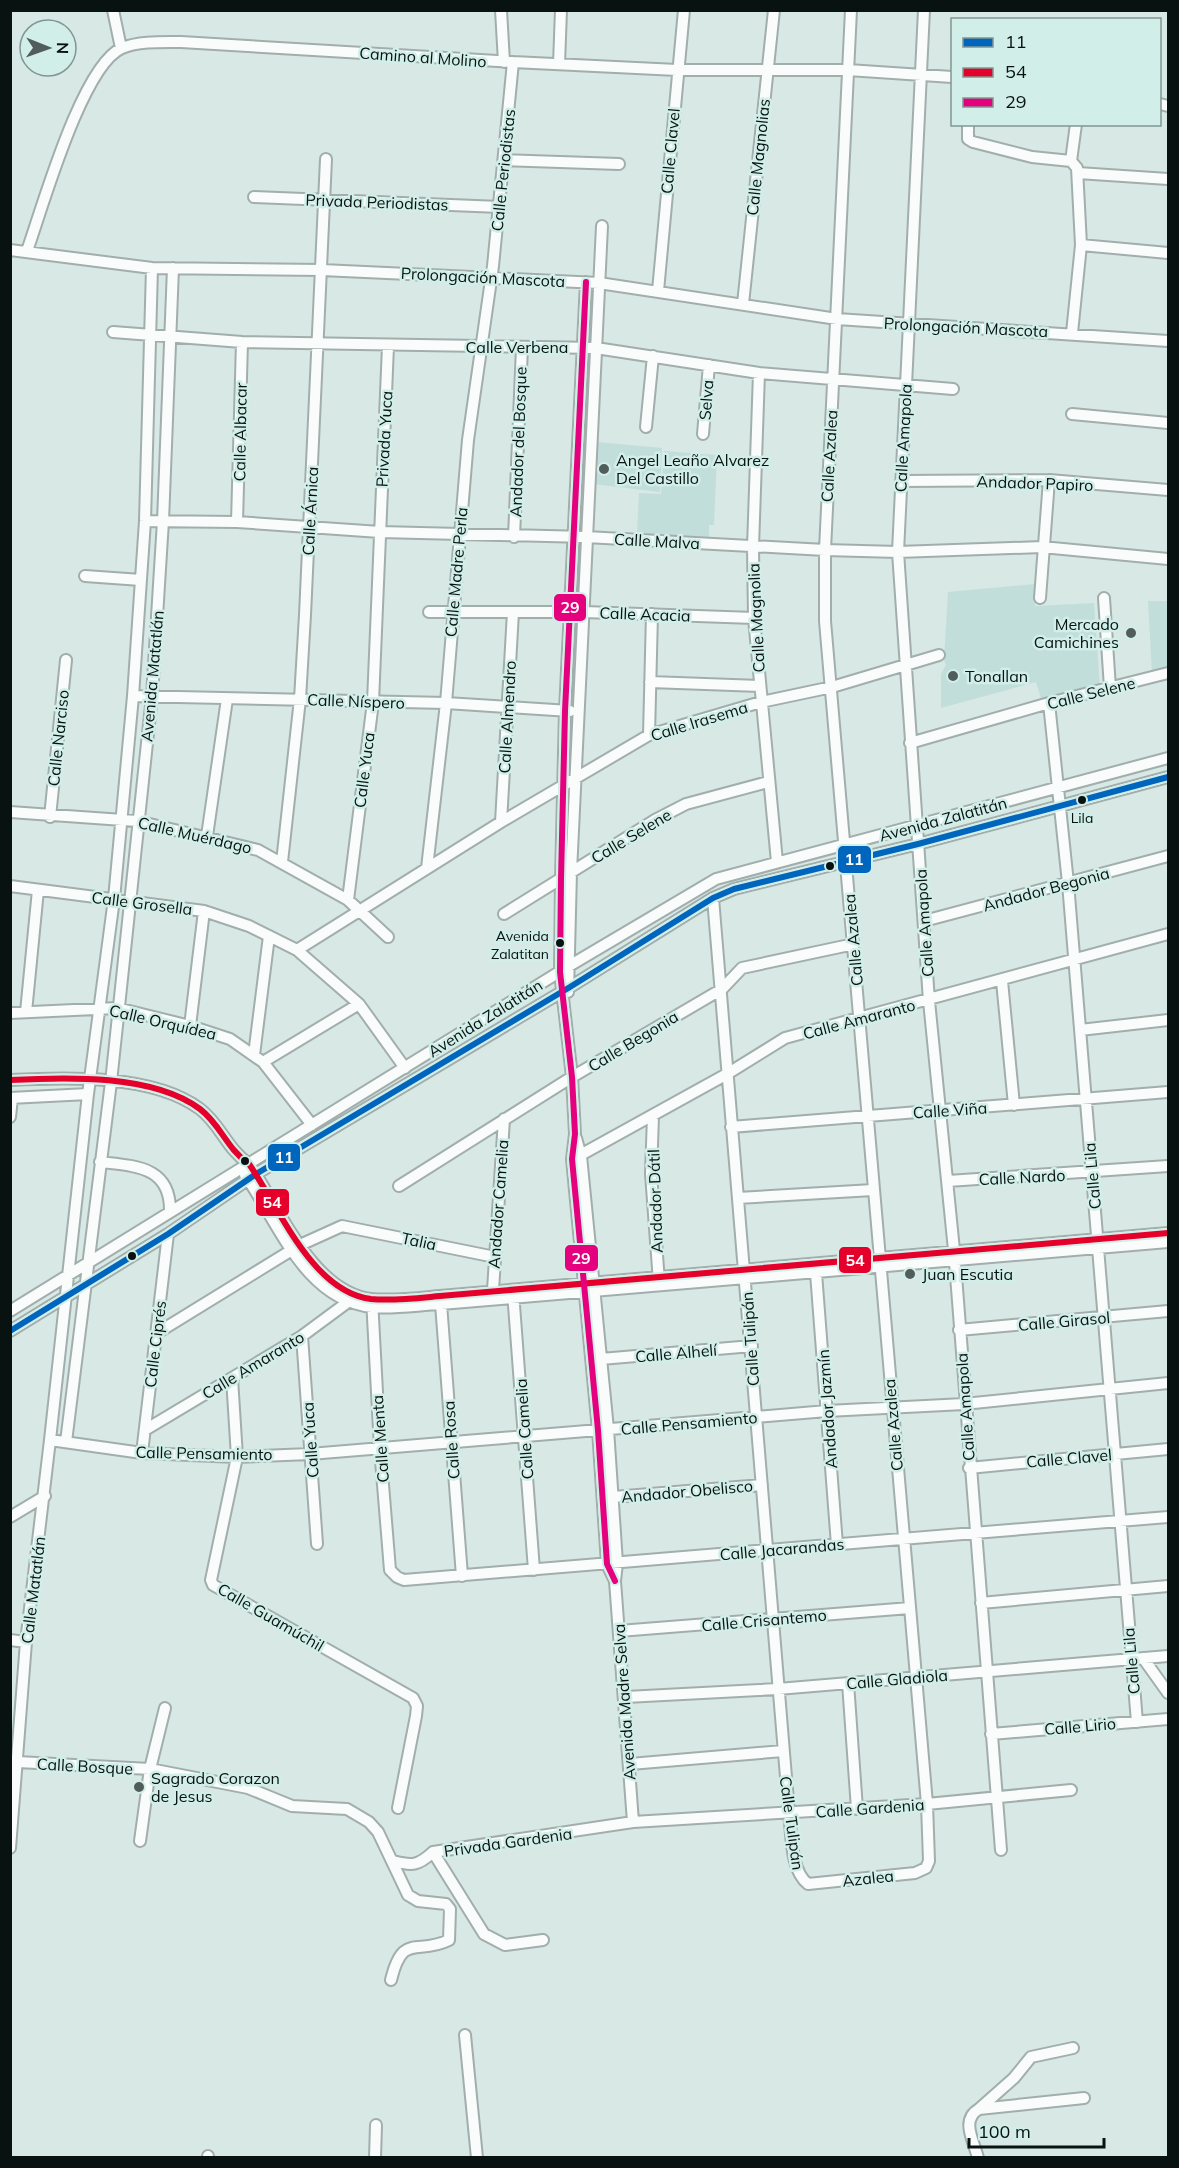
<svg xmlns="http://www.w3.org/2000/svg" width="1179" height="2168" font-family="Mulish,sans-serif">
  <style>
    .built { fill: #c2dedb }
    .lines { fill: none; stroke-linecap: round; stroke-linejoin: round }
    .minor-casing { stroke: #a1aeac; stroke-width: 14 }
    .minor { stroke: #f9fcfb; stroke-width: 10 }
    .bus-1-casing { stroke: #d1eee9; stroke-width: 10 }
    .bus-2-casing { stroke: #d1eee9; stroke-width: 10 }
    .bus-3-casing { stroke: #d1eee9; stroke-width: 10 }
    .bus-1 { stroke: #0065bd; stroke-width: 6 }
    .bus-2 { stroke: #e4002b; stroke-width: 6 }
    .bus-3 { stroke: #e5007d; stroke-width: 6 }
    .poi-dot { fill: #505d5b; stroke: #d1eee9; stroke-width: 2 }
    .bus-dot { fill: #081211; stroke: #d1eee9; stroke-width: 2 }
    .labels { text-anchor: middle; stroke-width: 5; stroke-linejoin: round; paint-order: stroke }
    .bus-label { font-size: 14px; fill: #081211; stroke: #d1eee9 }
    .street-label { font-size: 16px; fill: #081211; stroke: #d1eee9 }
    .poi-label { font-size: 16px; fill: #081211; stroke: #d1eee9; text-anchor: start }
    .line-badge { stroke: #d1eee9; stroke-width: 2 }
    .badge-label { font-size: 16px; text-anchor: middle; font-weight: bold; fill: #fff }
  </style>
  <rect width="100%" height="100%" fill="#d7e8e5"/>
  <path class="built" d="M 597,442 L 662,448 L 660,492 L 593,484 Z
    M 664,451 L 717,455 L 714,525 L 709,525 L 709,537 L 637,534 L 639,493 L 661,494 Z
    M 1035,584 L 1035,606 L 1094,603 L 1100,688 L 1042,702 L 1036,682 L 941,708 L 941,674 L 946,665 L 944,660 L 948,592 Z
    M 1148,601 L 1168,601 L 1168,669 L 1152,673 Z"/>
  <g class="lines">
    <g class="minor-casing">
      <path id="minor" d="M 113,10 L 121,48
        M 501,10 L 504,62
        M 924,10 L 898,552 L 929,1001 L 954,1250 L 1001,1850
        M 559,64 L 561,10
        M 1160,104 L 1168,106
        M 968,124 L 968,139 L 973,142 L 1032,157 L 1071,161
        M 504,160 L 619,164
        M 1078,173 L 1168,179
        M 254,197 L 500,207
        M 1081,245 L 1168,253
        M 10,250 L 152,268 L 322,270 L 599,283 L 837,319 L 1168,341
        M 27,251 C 42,209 82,65 122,48 C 139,41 162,42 181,42 L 513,62 L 677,70 L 848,70 L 952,77
        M 586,282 L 565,711 L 561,879 L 560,972 L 572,1077 L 575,1134 L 572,1159 L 598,1430 L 607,1564 L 615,1581
        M 658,291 L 684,10
        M 743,304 L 774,10
        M 113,332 L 242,342 L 596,348 L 759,373 L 953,389
        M 1072,333 L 1081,245 L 1077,168 L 1071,161 L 1076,124
        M 759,373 L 753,547 L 754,618 L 777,862
        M 1072,414 L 1168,423
        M 646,427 L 653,356
        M 703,434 L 709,365
        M 901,481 L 1049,480 L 1168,490
        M 145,521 L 237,522 L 380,532 L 586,537 L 825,550 L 898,552 L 1042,547 L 1168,559
        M 237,522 L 242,342
        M 514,537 L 522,347
        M 85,576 L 141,580
        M 1040,598 L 1049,480
        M 1104,598 L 1110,688
        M 429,612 L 584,612 L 754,618
        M 650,682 L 760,686
        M 133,696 L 446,703 L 570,711
        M 1049,703 L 1068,883 L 1137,1722
        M 649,735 L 652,614
        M 910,743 L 1049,703 L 1168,673
        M 10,812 L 137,821 L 258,850 L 348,900 L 388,937
        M 50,817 L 66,660
        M 501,822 L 513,612
        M 207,836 L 227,699
        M 282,862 L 300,699 L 305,615 L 326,159
        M 427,868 L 446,703 L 468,440 L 493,266 L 513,62
        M 10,886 L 204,911 L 249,926 L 297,950 L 359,1004 L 405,1068
        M 713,898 L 789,1813 C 792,1834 790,1870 808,1884 L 915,1873 L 926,1868 L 929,1861 L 927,1804 L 825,621 L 825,550 L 851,10
        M 348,900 L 373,702 L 388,346
        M 504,914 L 655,820 L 686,804 L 768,782
        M 924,921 L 1168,856
        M 297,950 L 501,822 L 649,735 L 761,702 L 832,687 L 939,655
        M 1002,981 L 1014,1105
        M 568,992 L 571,872 L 602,226
        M 26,1012 L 38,890
        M 10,1013 L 117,1008 L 190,1026 L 230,1039 L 263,1062 L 312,1125
        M 190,1026 L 204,911
        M 1080,1030 L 1168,1020
        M 254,1055 L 269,936
        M 263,1062 L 359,1004
        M 10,1080 C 67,1077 153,1074 200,1109 C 221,1125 226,1148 249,1164 C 279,1207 312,1292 371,1299 C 394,1301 418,1298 440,1296 L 1168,1233
        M 10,1098 L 88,1094
        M 653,1116 L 651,1174 L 659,1282
        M 10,1117 L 12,1098
        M 731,1127 L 1168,1092
        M 576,1138 L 581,1156 L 608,1429 L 617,1563 L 615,1581 L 633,1822
        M 575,1158 L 727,1074 L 785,1038 L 1168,934
        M 100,1162 C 135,1166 171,1166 170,1212
        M 245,1175 C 278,1222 305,1300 372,1307 C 394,1309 418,1305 441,1304 L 1168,1242
        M 948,1181 L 1168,1166
        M 399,1186 L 572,1077 L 722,989 L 742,968 L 854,944
        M 738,1198 L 873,1190
        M 816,1273 L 837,1545
        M 493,1290 L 504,1119
        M 513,1292 L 534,1570
        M 372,1299 L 380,1448 L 390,1570 L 397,1577 L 404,1580 L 1168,1517
        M 441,1304 L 462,1576
        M 10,1311 L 569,966 L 716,879 L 1168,758
        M 959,1330 L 1168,1311
        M 10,1331 L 168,1234 L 256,1174 L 570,987 L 713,898 L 734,889 L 918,844 L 1168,777
        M 157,1333 L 300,1245 L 342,1226 L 495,1257
        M 302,1336 L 317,1544
        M 601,1359 L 752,1346
        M 232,1378 L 237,1457 L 211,1580 L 213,1585 L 413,1698 L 417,1706 L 416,1716 L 398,1808
        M 145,1430 L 302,1336 L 352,1299
        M 50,1440 L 88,1094 L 114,899 L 133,696 L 145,521 L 152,268
        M 66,1442 L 111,1082 L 152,696 L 163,521 L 173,268
        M 142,1453 L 168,1234
        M 969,1468 L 1168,1449
        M 613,1497 L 762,1485
        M 10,1517 L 45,1496
        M 981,1603 L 1168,1586
        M 619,1631 L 910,1608
        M 10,1640 L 26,1642
        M 1143,1658 L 1168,1693
        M 848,1683 L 857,1809
        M 626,1697 L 778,1689 L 1168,1656
        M 991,1734 L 1168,1719
        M 18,1762 L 150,1769 L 248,1788 L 292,1806 L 347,1809 L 369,1822 L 378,1832 L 408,1895 L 418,1901 L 446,1904 L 450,1909 L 449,1940 C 417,1956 403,1931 391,1980
        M 630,1764 L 783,1751
        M 140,1841 L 150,1769 L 165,1708
        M 10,1848 L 26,1642 L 50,1440 L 142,1453 L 237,1457 L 310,1454 L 827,1411 L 964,1404 L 1168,1383
        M 393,1861 C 412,1866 418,1866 433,1852
        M 543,1940 L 505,1945 L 484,1934 L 433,1852 L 633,1822 L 927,1804 L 1071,1790
        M 465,2035 L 477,2158
        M 979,2109 L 1014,2078 L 1031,2057 L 1073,2048
        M 208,2156 L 208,2158
        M 375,2158 L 376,2125
        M 978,2158 C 974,2141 960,2120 979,2109 L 1084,2098"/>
    </g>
    <use href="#minor" class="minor"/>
    <g class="bus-1-casing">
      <path id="bus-1" d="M 10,1331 L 168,1234 L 256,1174 L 570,987 L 713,898 L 734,889 L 918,844 L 1168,777"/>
    </g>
    <g class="bus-2-casing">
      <path id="bus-2" d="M 10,1080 C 67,1077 153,1074 200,1109 C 221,1125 226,1148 249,1164 C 279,1207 312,1292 371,1299 C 394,1301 418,1298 440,1296 L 1168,1233"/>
    </g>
    <g class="bus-3-casing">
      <path id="bus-3" d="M 586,282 L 565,711 L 561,879 L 560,972 L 572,1077 L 575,1134 L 572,1159 L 598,1430 L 607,1564 L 615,1581"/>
    </g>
    <use href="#bus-1" class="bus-1"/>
    <use href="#bus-2" class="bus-2"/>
    <use href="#bus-3" class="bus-3"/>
  </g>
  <g class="poi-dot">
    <circle cx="604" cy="469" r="6"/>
    <circle cx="1131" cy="633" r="6"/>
    <circle cx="953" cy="676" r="6"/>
    <circle cx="910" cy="1274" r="6"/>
    <circle cx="139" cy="1787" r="6"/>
  </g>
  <g class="bus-dot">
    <circle cx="1082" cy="800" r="5"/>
    <circle cx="830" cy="866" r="5"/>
    <circle cx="560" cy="943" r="5"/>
    <circle cx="245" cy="1161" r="5"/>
    <circle cx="132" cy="1256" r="5"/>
  </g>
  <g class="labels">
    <g class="bus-label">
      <text x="1082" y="823">Lila</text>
      <text x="549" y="941" text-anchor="end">Avenida<tspan x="549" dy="18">Zalatitan</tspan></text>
    </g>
    <g class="street-label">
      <text transform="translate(423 57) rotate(4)" y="6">Camino al Molino</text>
      <text transform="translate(670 151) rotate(-85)" y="6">Calle Clavel</text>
      <text transform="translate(758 157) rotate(-84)" y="6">Calle Magnolias</text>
      <text transform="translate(503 170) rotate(-84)" y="6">Calle Periodistas</text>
      <text transform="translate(377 202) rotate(2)" y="6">Privada Periodistas</text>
      <text transform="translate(483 277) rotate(3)" y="6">Prolongación Mascota</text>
      <text transform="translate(966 327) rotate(3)" y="6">Prolongación Mascota</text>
      <text x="517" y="353">Calle Verbena</text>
      <text transform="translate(706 400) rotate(-86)" y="6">Selva</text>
      <text transform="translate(240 432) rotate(-89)" y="6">Calle Albacar</text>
      <text transform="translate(903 438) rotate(-87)" y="6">Calle Amapola</text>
      <text transform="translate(384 439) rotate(-87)" y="6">Privada Yuca</text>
      <text transform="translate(518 442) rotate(-88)" y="6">Andador del Bosque</text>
      <text transform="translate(829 456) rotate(-87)" y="6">Calle Azalea</text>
      <text transform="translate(1035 483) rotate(2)" y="6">Andador Papiro</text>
      <text transform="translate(310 511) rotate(-87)" y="6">Calle Árnica</text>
      <text transform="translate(657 541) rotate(3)" y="6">Calle Malva</text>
      <text transform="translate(456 572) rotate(-85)" y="6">Calle Madre Perla</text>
      <text transform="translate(645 614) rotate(2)" y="6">Calle Acacia</text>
      <text transform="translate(756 618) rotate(-93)" y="6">Calle Magnolia</text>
      <text transform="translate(152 676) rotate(-85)" y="6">Avenida Matatlán</text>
      <text transform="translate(1091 693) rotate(-14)" y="6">Calle Selene</text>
      <text transform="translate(356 701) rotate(2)" y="6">Calle Níspero</text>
      <text transform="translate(507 717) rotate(-87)" y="6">Calle Almendro</text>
      <text transform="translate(699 721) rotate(-17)" y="6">Calle Irasema</text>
      <text transform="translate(58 738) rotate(-84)" y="6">Calle Narciso</text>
      <text transform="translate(364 770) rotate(-83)" y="6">Calle Yuca</text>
      <text transform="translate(943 819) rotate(-15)" y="6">Avenida Zalatitán</text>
      <text transform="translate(195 835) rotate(13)" y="6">Calle Muérdago</text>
      <text transform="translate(631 836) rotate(-31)" y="6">Calle Selene</text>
      <text transform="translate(1046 889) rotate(-15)" y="6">Andador Begonia</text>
      <text transform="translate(142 903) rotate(7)" y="6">Calle Grosella</text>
      <text transform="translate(924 923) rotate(-94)" y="6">Calle Amapola</text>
      <text transform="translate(853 940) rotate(-95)" y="6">Calle Azalea</text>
      <text transform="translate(485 1018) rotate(-32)" y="6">Avenida Zalatitán</text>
      <text transform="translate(859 1019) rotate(-15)" y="6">Calle Amaranto</text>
      <text transform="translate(163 1022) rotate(13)" y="6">Calle Orquídea</text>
      <text transform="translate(633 1041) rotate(-31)" y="6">Calle Begonia</text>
      <text transform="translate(950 1110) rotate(-4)" y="6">Calle Viña</text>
      <text transform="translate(1092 1176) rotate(-95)" y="6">Calle Lila</text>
      <text transform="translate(1022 1177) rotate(-3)" y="6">Calle Nardo</text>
      <text transform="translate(655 1201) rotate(-92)" y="6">Andador Dátil</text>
      <text transform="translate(498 1204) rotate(-86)" y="6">Andador Camelia</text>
      <text transform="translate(419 1241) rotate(12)" y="6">Talia</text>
      <text transform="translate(1064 1321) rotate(-5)" y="6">Calle Girasol</text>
      <text transform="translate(750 1339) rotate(-94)" y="6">Calle Tulipán</text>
      <text transform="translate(155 1344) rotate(-83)" y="6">Calle Ciprés</text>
      <text transform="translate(676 1353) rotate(-5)" y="6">Calle Alhelí</text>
      <text transform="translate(253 1365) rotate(-31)" y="6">Calle Amaranto</text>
      <text transform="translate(965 1407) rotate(-94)" y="6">Calle Amapola</text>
      <text transform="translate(827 1409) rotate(-94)" y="6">Andador Jazmín</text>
      <text transform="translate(689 1423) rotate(-5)" y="6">Calle Pensamiento</text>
      <text transform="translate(893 1425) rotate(-95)" y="6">Calle Azalea</text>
      <text transform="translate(524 1429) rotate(-94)" y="6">Calle Camelia</text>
      <text transform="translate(380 1439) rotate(-94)" y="6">Calle Menta</text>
      <text transform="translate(310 1440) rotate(-94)" y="6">Calle Yuca</text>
      <text transform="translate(451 1440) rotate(-94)" y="6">Calle Rosa</text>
      <text transform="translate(204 1453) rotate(1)" y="6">Calle Pensamiento</text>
      <text transform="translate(1069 1458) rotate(-5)" y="6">Calle Clavel</text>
      <text transform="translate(687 1491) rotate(-5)" y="6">Andador Obelisco</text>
      <text transform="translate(782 1549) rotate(-5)" y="6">Calle Jacarandas</text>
      <text transform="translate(33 1590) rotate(-83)" y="6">Calle Matatlán</text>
      <text transform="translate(271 1617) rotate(30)" y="6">Calle Guamúchil</text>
      <text transform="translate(764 1620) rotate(-5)" y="6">Calle Crisantemo</text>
      <text transform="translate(1131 1661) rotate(-95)" y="6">Calle Lila</text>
      <text transform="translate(897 1679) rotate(-5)" y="6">Calle Gladiola</text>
      <text transform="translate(624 1702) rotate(-94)" y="6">Avenida Madre Selva</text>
      <text transform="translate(1080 1726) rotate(-5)" y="6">Calle Lirio</text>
      <text transform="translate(85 1766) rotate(3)" y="6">Calle Bosque</text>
      <text transform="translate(870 1808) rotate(-4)" y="6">Calle Gardenia</text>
      <text transform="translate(792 1823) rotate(82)" y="6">Calle Tulipán</text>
      <text transform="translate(508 1842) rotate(-8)" y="6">Privada Gardenia</text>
      <text transform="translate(868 1878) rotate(-6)" y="6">Azalea</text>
    </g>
    <g class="poi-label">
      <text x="616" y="466">Angel Leaño Alvarez<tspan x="616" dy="18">Del Castillo</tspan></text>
      <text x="1119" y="630" text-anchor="end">Mercado<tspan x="1119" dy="18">Camichines</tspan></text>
      <text x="965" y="682">Tonallan</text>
      <text x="922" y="1280">Juan Escutia</text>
      <text x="151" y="1784">Sagrado Corazon<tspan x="151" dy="18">de Jesus</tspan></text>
    </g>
  </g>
  <g class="line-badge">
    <rect x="553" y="593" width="34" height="29" rx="6" fill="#e5007d"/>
    <rect x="837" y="845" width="35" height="29" rx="6" fill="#0065bd"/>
    <rect x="267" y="1143" width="34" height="29" rx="6" fill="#0065bd"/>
    <rect x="255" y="1188" width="35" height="29" rx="6" fill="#e4002b"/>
    <rect x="564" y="1244" width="35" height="28" rx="6" fill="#e5007d"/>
    <rect x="838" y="1246" width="34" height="28" rx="6" fill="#e4002b"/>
  </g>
  <g class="badge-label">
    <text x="570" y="613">29</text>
    <text x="854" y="865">11</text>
    <text x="284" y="1163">11</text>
    <text x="272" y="1208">54</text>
    <text x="581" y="1264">29</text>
    <text x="855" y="1266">54</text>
  </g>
  <rect width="1179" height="2168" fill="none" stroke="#081211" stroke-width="24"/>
  <rect x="951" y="18" width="210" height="108" fill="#d1eee9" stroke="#819693" stroke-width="1.5"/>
  <rect x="963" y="38" width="30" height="9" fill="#0065bd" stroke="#819693" stroke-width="1.5"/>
  <text x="1005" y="48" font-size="18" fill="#081211">11</text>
  <rect x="963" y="68" width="30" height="9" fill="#e4002b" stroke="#819693" stroke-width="1.5"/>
  <text x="1005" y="78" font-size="18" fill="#081211">54</text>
  <rect x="963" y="98" width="30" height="9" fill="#e5007d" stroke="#819693" stroke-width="1.5"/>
  <text x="1005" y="108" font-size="18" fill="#081211">29</text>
  <g transform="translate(48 48) rotate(91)"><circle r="28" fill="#d1eee9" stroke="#819693" stroke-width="1.5"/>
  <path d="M0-4.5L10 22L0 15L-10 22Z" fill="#505d5b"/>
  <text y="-9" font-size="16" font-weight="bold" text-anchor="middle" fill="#081211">N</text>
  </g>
  <path d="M969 2138v9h135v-9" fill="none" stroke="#081211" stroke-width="3"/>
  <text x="978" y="2138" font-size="18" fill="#081211" stroke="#d1eee9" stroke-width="4.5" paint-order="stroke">100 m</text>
</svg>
